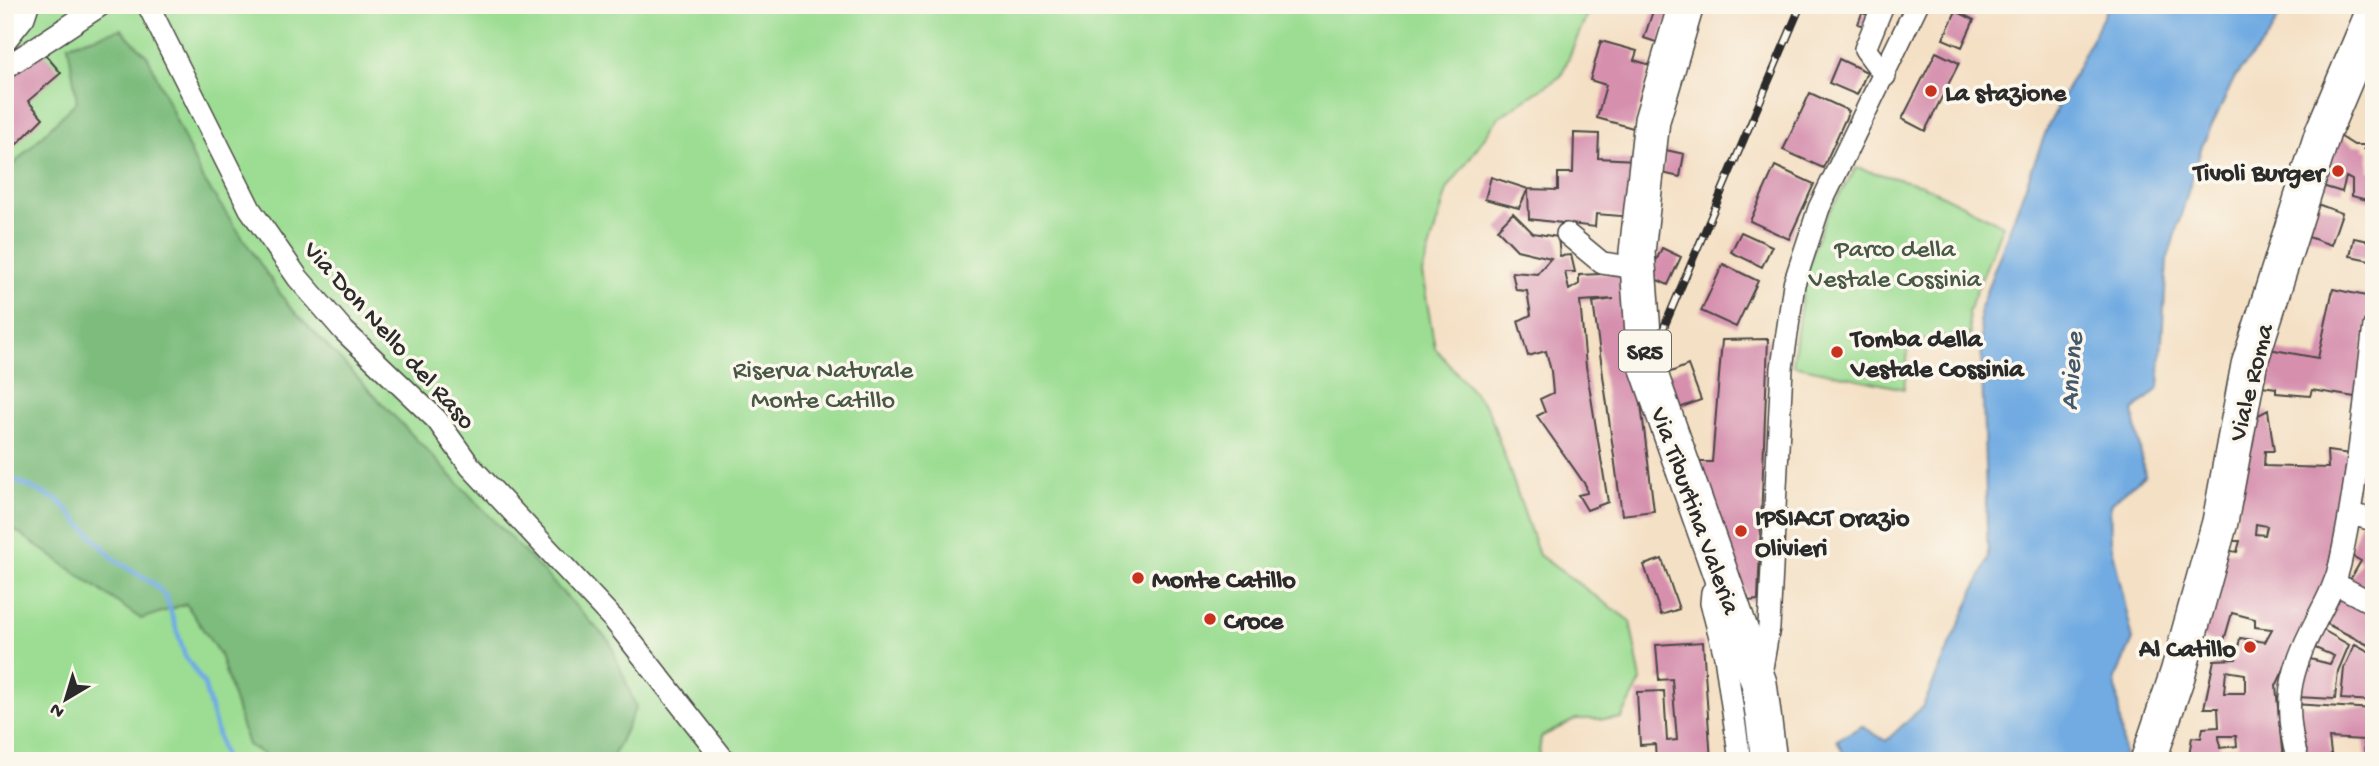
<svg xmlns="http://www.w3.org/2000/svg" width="2379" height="766" font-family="'Gochi Hand',sans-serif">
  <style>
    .green { fill: #9cdd93; stroke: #64845f; stroke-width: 2 }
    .forest { fill: #7dbc7d; stroke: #547454; stroke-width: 2 }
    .water { fill: #71abe2; stroke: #4e6b86; stroke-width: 2 }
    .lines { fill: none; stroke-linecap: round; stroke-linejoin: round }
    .stream { stroke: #71abe2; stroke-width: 5 }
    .building { fill: #d690ae; fill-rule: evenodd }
    .minor-casing { stroke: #494642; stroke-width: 24 }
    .primary-casing { stroke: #494642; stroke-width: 38 }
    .minor { stroke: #fff; stroke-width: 21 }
    .primary { stroke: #fff; stroke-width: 35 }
    .rail-casing { stroke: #2b2b2b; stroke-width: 8 }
    .rail { stroke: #fbf7ec; stroke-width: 5; stroke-dasharray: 16; stroke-linecap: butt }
    .poi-dot { fill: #c8321e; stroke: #fbf7ec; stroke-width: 2.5 }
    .labels { text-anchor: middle; stroke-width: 7; stroke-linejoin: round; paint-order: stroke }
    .shield { fill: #fbf7ec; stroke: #696865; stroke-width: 2 }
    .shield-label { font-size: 24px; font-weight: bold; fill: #2b2b2b }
    .poi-label { font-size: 26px; font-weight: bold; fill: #2b2b2b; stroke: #fbf7ec; text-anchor: start }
    .park-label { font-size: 26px; fill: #475845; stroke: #fbf7ec }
    .street-label { font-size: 26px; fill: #2b2b2b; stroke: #fbf7ec }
    .water-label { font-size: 28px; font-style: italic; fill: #44586b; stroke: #fbf7ec }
  </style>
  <rect width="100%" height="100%" fill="#fbf7ec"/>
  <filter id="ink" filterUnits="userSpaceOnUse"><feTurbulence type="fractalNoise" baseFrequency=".0143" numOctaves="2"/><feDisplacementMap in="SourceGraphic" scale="14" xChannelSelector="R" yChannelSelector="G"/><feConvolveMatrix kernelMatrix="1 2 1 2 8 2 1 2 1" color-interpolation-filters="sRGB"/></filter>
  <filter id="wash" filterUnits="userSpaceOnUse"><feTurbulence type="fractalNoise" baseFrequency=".00686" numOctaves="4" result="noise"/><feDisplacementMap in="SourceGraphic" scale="28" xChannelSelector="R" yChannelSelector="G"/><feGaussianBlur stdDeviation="1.57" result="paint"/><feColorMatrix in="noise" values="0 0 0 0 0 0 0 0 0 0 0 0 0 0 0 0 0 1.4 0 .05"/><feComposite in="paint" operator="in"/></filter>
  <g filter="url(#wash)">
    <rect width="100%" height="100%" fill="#f4e0c5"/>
    <path class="green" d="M 5,5 L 1591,5 L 1561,76 L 1499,117 L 1447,190 L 1422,273 L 1435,348 L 1488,409 L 1539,555 L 1630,621 L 1641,681 L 1621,719 L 1576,719 L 1541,737 L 1538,761 L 5,761 Z
      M 1856,168 L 1922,185 L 2003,225 L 1968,312 L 1970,336 L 1909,341 L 1904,389 L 1793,365 C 1799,314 1804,261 1827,215 C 1836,199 1847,184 1856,168 Z"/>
    <path class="forest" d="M 121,29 L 148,57 L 201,176 L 288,305 L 610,642 L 636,707 L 611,761 L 275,761 L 248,745 L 220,655 L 186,604 L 141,619 L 5,523 L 5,173 L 77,101 L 68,45 Z"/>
    <path class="water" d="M 2109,5 L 2285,5 L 2269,36 L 2235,77 L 2202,146 L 2167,261 L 2159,388 L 2133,411 L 2145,475 L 2110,504 L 2111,542 L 2133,640 L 2115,679 L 2125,761 L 1847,761 L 1837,740 L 1862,726 L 1886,741 L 1923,706 L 1988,560 L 1980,308 L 2048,126 Z"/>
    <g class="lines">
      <path class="stream" d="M 5,475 L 59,501 L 115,560 L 154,584 L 166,597 L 185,656 L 204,684 L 225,761"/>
    </g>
    <g id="blocks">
      <path class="building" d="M 1655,5 L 1672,5 L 1659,43 L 1644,38 Z
        M 1956,11 L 1974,20 L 1962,47 L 1943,39 Z
        M 1862,13 L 1869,15 L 1865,26 L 1858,24 Z
        M 1601,41 L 1637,51 L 1634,60 L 1650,65 L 1633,128 L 1597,118 L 1606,85 L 1590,80 Z
        M 42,51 L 61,73 L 28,101 L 43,118 L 5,156 L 5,82 Z
        M 1936,52 L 1959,63 L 1925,131 L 1902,119 Z
        M 1839,59 L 1867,72 L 1857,95 L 1829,83 Z
        M 1810,93 L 1849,111 L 1823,168 L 1783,150 Z
        M 1574,133 L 1599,134 L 1598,158 L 1636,160 L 1633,217 L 1596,214 L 1595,227 L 1529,219 L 1528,189 L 1519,208 L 1485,199 L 1491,177 L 1528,189 L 1558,190 L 1558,173 L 1573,173 Z
        M 2338,135 L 2354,145 L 2365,145 L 2364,149 L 2369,150 L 2369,171 L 2374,171 L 2374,202 L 2352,196 L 2352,180 L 2346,177 L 2342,192 L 2319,185 Z
        M 1666,150 L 1684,154 L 1680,177 L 1662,173 Z
        M 1775,166 L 1814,184 L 1789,239 L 1750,221 Z
        M 2309,201 L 2342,213 L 2331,245 L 2297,233 Z
        M 1513,213 L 1533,233 L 1558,237 L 1560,256 L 1571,255 L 1575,272 L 1565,272 L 1569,290 L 1579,284 L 1579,275 L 1625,273 L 1654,511 L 1622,515 L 1593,302 L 1614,299 L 1580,301 L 1586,366 L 1608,502 L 1587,510 L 1578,495 L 1587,493 L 1586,486 L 1537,416 L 1545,412 L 1540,399 L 1553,393 L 1551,371 L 1546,351 L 1528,356 L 1518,321 L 1531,315 L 1527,291 L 1516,290 L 1512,272 L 1537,274 L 1551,258 L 1517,250 L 1497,229 Z
        M 1741,232 L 1772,246 L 1762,267 L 1731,252 Z
        M 2354,238 L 2374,242 L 2374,261 L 2350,256 Z
        M 1662,248 L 1681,257 L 1668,285 L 1649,276 Z
        M 1723,264 L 1758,281 L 1736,327 L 1701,311 Z
        M 2333,289 L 2371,297 L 2355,397 L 2312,390 L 2310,396 L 2276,393 L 2276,388 L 2261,386 L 2269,349 L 2318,358 Z
        M 1768,339 L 1758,600 L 1748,601 L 1695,462 L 1712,462 L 1722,340 Z
        M 1688,365 L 1701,400 L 1674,410 L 1661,376 Z
        M 2374,389 L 2374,465 L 2366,465 Z
        M 2268,410 L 2274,451 L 2265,451 L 2264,466 L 2328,468 L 2327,451 L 2351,454 L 2346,490 L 2324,585 L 2276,686 L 2283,761 L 2188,761 L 2192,737 L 2201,738 L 2203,728 L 2219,727 L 2218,708 L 2204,708 L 2214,660 L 2236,659 L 2240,638 L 2265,642 L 2272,629 L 2255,627 L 2255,619 L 2232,613 L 2223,644 L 2200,637 L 2224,550 L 2237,552 L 2240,541 L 2233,541 L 2251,429 L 2249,420 ZM 2256,524 L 2267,526 L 2265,535 L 2255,534 ZM 2226,671 L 2245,674 L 2245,693 L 2224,693 ZM 2219,736 L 2236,736 L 2237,746 L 2220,748 Z
        M 2363,476 L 2374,476 L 2374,511 L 2362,508 Z
        M 2361,521 L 2374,525 L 2374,599 L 2347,585 L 2361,561 L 2349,554 Z
        M 1662,559 L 1679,609 L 1661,615 L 1644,565 Z
        M 2341,590 L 2374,609 L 2374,648 L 2323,622 Z
        M 2323,630 L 2349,645 L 2338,671 L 2335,699 L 2297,697 L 2310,659 L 2330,664 L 2334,656 L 2315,648 Z
        M 1703,642 L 1711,761 L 1656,761 L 1655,744 L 1640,745 L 1637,692 L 1664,691 L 1667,741 L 1677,740 L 1672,679 L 1659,680 L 1656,645 Z
        M 2355,644 L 2374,654 L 2374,701 L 2341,699 L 2344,668 Z
        M 2293,704 L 2374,709 L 2374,757 L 2365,756 L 2364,740 L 2329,738 L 2332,761 L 2303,761 Z"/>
    </g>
  </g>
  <g filter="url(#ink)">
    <use href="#blocks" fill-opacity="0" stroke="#494642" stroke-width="2"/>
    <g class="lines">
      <g class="minor-casing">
        <path id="minor" d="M 148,5 L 250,209 L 298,278 L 344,331 L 437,420 L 470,466 L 615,621 L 725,761
          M 1883,5 L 1865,49 L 1885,76
          M 5,41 L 24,17 L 28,5
          M 5,68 L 101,5
          M 1567,234 L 1602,263 L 1638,268
          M 2350,514 L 2374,520
          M 1724,581 L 1712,592 L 1711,603 L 1725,656 L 1740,761
          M 2336,584 L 2374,604
          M 1761,674 L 1769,627 L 1782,368 L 1794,284 L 1819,208 L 1917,5
          M 2298,761 C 2282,706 2289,672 2315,623 C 2325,603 2335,586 2340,564 C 2357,486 2364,406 2374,326"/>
      </g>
      <g class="primary-casing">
        <path id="primary" d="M 1686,5 L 1652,120 L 1637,252 L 1645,360 L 1759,683 L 1769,761
          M 2148,761 L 2178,673 L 2220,522 L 2249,365 L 2323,132 L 2374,11"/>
      </g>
      <use href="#minor" class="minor"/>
      <use href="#primary" class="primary"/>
      <g class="rail-casing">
        <path id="rail" d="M 1659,339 L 1801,5"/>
      </g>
      <use href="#rail" class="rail"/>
    </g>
  </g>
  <g class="poi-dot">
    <circle cx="1931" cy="91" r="7"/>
    <circle cx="2338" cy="171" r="7"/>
    <circle cx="1837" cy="352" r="7"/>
    <circle cx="1741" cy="531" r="7"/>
    <circle cx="1138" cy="578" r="7"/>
    <circle cx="1210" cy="619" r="7"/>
    <circle cx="2250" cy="647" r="7"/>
  </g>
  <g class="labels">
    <rect class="shield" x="1619" y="330.5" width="52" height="41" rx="5"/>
    <g class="shield-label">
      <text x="1645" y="359">SR5</text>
    </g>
    <g class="poi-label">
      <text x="1945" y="100">La stazione</text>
      <text x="2324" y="180" text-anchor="end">Tivoli Burger</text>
      <text x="1851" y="346">Tomba della<tspan x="1851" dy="30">Vestale Cossinia</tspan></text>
      <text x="1755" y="525">IPSIACT Orazio<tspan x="1755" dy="30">Olivieri</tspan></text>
      <text x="1152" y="587">Monte Catillo</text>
      <text x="1224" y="628">Croce</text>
      <text x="2236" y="656" text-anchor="end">Al Catillo</text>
    </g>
    <g class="park-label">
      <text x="1895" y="256">Parco della<tspan x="1895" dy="30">Vestale Cossinia</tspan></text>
      <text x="823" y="377">Riserva Naturale<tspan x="823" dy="30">Monte Catillo</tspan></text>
    </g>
    <g class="street-label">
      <text transform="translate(391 334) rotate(48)" y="9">Via Don Nello del Raso</text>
      <text transform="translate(2249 382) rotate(-76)" y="9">Viale Roma</text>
      <text transform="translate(1697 510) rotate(70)" y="9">Via Tiburtina Valeria</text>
    </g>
    <g class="water-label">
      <text transform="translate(2069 371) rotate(-86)" y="10">Aniene</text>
    </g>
  </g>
  <rect width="2379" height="766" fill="none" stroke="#fbf7ec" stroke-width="28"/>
  <g transform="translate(66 699) rotate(218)" stroke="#fbf7ec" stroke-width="5" paint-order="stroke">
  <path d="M0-5L12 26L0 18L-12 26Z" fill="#2b2b2b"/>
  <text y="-10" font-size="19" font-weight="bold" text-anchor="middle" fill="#2b2b2b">N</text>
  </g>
</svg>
